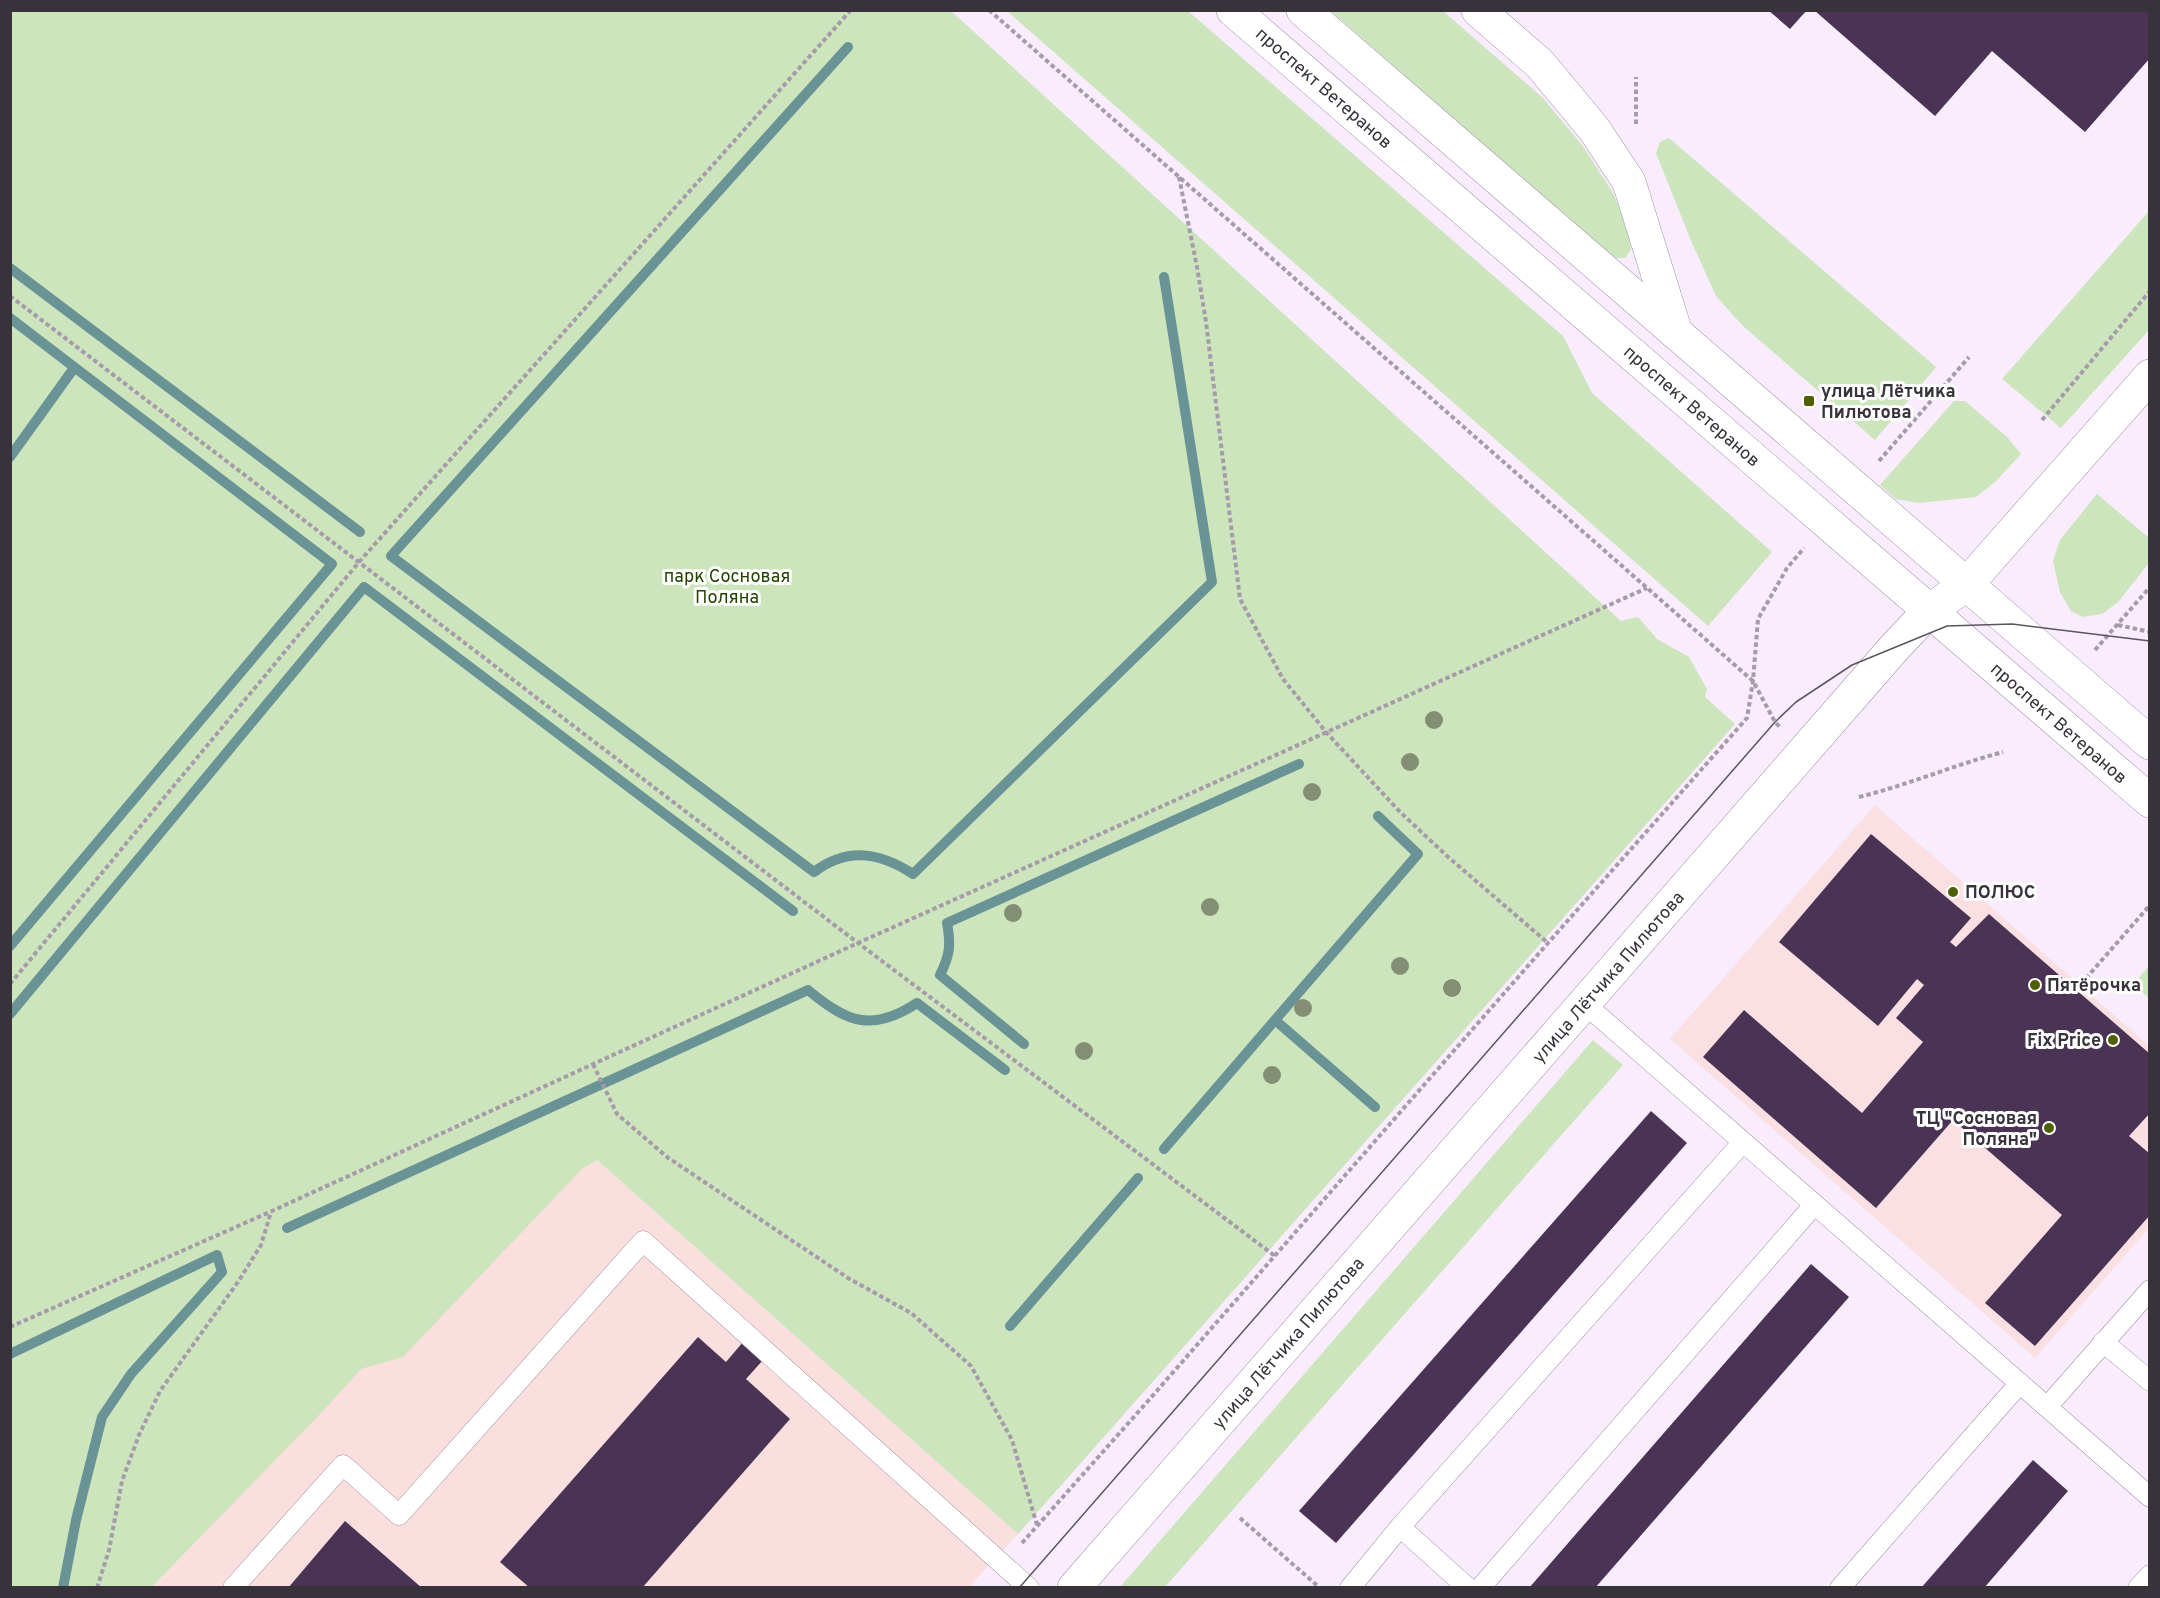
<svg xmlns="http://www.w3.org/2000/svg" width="2160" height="1598" font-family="Overpass,sans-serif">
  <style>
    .commercial { fill: #fadfe3 }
    .education { fill: #fbdfde }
    .green { fill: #cde5bc }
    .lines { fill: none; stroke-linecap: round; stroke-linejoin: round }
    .stream { stroke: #6a9396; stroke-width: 10 }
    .building { fill: #4a3354 }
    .service-casing { stroke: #9e91a4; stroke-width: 21 }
    .minor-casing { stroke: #9e91a4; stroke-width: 34 }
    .tertiary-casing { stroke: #9e91a4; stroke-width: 34 }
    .secondary-casing { stroke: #9e91a4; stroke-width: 34 }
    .path { stroke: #a59ba9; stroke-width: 4; stroke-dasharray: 4.5 3; stroke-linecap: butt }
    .service { stroke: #fff; stroke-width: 20 }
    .minor { stroke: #fff; stroke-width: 33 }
    .tertiary { stroke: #fff; stroke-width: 33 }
    .secondary { stroke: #fff; stroke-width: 33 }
    .tram { stroke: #5c555f; stroke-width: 1.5 }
    .tree { fill: #848e74 }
    .poi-dot { fill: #4f5f01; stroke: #fefefe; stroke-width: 2 }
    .labels { text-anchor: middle; stroke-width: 6; stroke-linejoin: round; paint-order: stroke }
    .street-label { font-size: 18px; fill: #38323a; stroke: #fefefe }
    .poi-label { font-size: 18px; font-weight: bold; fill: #38323a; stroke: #fefefe; text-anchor: start }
    .park-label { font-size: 18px; fill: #254204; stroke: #fefefe }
  </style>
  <rect width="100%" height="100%" fill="#f8ecfd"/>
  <path class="commercial" d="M 1875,805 L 2149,1046 L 2149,1228 L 2035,1358 L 1670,1039 Z"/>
  <path class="education" d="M 577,1142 L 1018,1534 L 969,1587 L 152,1588 Z"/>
  <path class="green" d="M 10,11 L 951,11 L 1621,621 L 1638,617 L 1657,639 L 1689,657 L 1707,689 L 1705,697 L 1735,724 L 1018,1534 L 597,1160 L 582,1169 L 403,1357 L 361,1369 L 324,1410 L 152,1587 L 11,1587 Z
    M 1007,11 L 1188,11 L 1563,336 L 1592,393 L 1772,552 L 1708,626 Z
    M 1331,11 L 1443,11 L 1543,98 L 1582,145 L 1612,191 L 1627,225 L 1631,250 L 1625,258 L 1613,258 Z
    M 1669,138 L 1936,367 L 1875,440 L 1743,326 L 1716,296 L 1692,243 L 1656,153 L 1660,142 Z
    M 2149,211 L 2149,330 L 2061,428 L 2002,379 Z
    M 1954,401 L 1965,401 L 2007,437 L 2021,454 L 1996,481 L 1976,497 L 1919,503 L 1896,499 L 1880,485 Z
    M 2097,494 L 2149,538 L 2149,563 L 2118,602 L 2102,614 L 2083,617 L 2071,611 L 2060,592 L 2053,561 L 2060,540 Z
    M 2149,966 L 2149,998 L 2133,984 Z
    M 1593,1040 L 1623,1065 L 1165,1587 L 1120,1587 Z"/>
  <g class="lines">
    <path class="stream" d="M 848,47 L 391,556 L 814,872 C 847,847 879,852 913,874 L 1212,582 L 1164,277
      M 10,268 L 360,532
      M 10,318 L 332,564 L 10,946
      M 10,457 L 74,368
      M 10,1014 L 364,587 L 793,911
      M 1275,1020 L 1375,1107
      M 1024,1044 L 940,975 C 950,955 951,945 947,923 L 1299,764
      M 1164,1149 L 1418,854 L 1378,816
      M 287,1228 L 808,990 C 846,1022 872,1033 917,1003 L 1005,1070
      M 1010,1326 L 1138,1178
      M 10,1354 L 217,1255 L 222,1272 L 131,1374 L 102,1417 L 76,1520 L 63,1588"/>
  </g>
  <path class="building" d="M 1768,10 L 1807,10 L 1790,29 Z
    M 1814,10 L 2150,10 L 2150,58 L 2085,132 L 1992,51 L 1935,116 Z
    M 1871,834 L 1971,918 L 1950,942 L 1956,947 L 1989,914 L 2150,1054 L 2150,1113 L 2129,1136 L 2150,1154 L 2150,1215 L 2035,1346 L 1985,1303 L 2062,1215 L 1953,1120 L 1876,1208 L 1703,1057 L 1744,1010 L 1862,1113 L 1923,1042 L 1896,1018 L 1924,985 L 1917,979 L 1878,1026 L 1779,942 Z
    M 1651,1111 L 1687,1143 L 1336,1543 L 1299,1511 Z
    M 1811,1264 L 1849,1297 L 1595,1588 L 1529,1588 Z
    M 698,1337 L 726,1362 L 743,1342 L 763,1360 L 746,1379 L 790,1419 L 642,1588 L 530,1588 L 500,1562 Z
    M 2033,1460 L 2068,1491 L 1984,1588 L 1921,1588 Z
    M 345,1521 L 422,1588 L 288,1588 Z"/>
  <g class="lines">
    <g class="service-casing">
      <path id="service" d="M 1585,1004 L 2150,1497
        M 2103,1342 L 2150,1381
        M 2047,1407 L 2150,1290
        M 1400,1527 L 1468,1588
        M 233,1588 L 343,1465 L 399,1515 L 643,1241 L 1029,1588
        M 1350,1588 L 1400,1527 L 1743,1142
        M 1480,1588 L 1814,1205
        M 1840,1588 L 2020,1383
        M 2138,1588 L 2150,1575"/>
    </g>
    <g class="minor-casing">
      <path id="minor" d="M 1478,10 L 1540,64 L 1594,129 L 1629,182 L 1676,333
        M 1967,584 L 2150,376"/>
    </g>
    <g class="tertiary-casing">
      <path id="tertiary" d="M 1074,1588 L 1895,647 L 1929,611 L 1967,584"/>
    </g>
    <g class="secondary-casing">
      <path id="secondary" d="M 1233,10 L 2150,801
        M 1303,10 L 2150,743"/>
    </g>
    <path class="path" d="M 989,10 L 1753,681 L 1775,722 L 1780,727
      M 1636,124 L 1636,77
      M 1179,177 L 1197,267 L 1206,322 L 1240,599 L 1283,679 L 1326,732 L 1400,812 L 1447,856 L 1548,943
      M 10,296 L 858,943 L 1275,1256
      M 2042,420 L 2150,291
      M 1879,461 L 1969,357
      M 2118,625 L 2150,632
      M 2095,650 L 2150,587
      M 1859,797 C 1908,785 1954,765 2003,752
      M 10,984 L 359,562 L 851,10
      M 2081,984 L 2150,905
      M 593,1064 L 617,1114 L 667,1157 L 848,1278 L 911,1313 L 971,1366 L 1012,1440 L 1037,1525
      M 10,1327 L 272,1211 L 858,943 L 1647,588
      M 1240,1518 L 1320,1588
      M 1022,1543 L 1148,1401 L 1548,943 L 1747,718 L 1753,681 L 1758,619 L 1787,568 L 1804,548
      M 97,1588 L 109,1550 L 122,1481 L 139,1435 L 160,1391 L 238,1282 L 261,1245 L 271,1212"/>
    <use href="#service" class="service"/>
    <use href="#minor" class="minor"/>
    <use href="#tertiary" class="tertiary"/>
    <use href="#secondary" class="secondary"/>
    <path class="tram" d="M 1019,1588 L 1775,722 L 1796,702 L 1852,665 L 1947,626 L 2012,624 L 2150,641"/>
  </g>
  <g class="tree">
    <circle cx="1434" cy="720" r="9"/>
    <circle cx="1410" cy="762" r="9"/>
    <circle cx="1312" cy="792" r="9"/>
    <circle cx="1210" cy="907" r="9"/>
    <circle cx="1013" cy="913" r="9"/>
    <circle cx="1400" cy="966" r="9"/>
    <circle cx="1452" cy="988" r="9"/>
    <circle cx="1303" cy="1008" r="9"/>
    <circle cx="1084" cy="1051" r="9"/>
    <circle cx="1272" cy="1075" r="9"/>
  </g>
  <g class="poi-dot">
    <rect x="1803" y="395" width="12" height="12" rx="3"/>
    <circle cx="1953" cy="892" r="6"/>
    <circle cx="2035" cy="985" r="6"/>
    <circle cx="2113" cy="1040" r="6"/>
    <circle cx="2049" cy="1128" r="6"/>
  </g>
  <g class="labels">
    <g class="street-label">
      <text transform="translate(1324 88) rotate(41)" y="6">проспект Ветеранов</text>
      <text transform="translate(1692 406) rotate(41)" y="6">проспект Ветеранов</text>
      <text transform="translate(2059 723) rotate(41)" y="6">проспект Ветеранов</text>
      <text transform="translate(1608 977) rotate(-49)" y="6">улица Лётчика Пилютова</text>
      <text transform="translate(1288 1343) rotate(-49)" y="6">улица Лётчика Пилютова</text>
    </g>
    <g class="poi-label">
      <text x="1821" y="397">улица Лётчика<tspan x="1821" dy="21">Пилютова</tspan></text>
      <text x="1965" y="898">ПОЛЮС</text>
      <text x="2047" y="991">Пятёрочка</text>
      <text x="2101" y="1046" text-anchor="end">Fix Price</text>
      <text x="2037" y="1124" text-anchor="end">ТЦ "Сосновая<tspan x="2037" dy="21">Поляна"</tspan></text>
    </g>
    <g class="park-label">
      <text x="727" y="582">парк Сосновая<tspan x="727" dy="21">Поляна</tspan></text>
    </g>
  </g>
  <rect width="2160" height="1598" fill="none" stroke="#38323a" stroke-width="24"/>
</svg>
